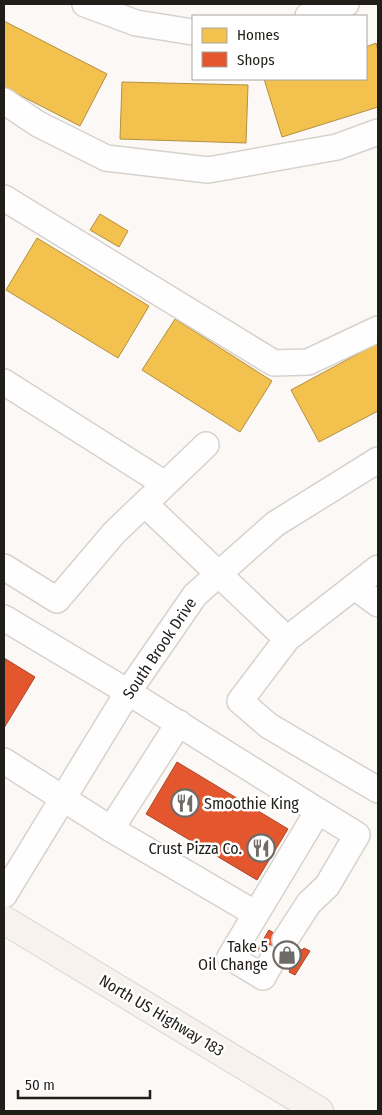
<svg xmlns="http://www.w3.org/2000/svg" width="382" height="1115" font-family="'Fira Sans Condensed',sans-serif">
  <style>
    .homes { fill: #f2c14e; stroke: #b3903e }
    .shops { fill: #e4572e; stroke: #aa4628 }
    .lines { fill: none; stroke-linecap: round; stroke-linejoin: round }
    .minor-casing { stroke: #d6d2ce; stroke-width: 28 }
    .major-casing { stroke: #d6d4d2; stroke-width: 30 }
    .minor { stroke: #fffefe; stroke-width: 25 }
    .major { stroke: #f7f2ee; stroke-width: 28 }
    .labels { text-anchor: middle; stroke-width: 5; stroke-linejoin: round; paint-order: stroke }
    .street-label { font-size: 16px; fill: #211e1a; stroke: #fff }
    .poi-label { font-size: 16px; fill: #211e1a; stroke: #fff; text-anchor: end }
  </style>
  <rect width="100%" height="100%" fill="#fcf8f5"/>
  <path class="homes" d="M 4,21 L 107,74 L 80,126 L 4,87 Z
    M 376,43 L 378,51 L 378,107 L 282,137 L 264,79 L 366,79 L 366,47 Z
    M 122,82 L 248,85 L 246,143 L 120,139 Z
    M 100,214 L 128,231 L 119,247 L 90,230 Z
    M 37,238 L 149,306 L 118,358 L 6,290 Z
    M 175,319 L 272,381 L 240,432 L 142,370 Z
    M 378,343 L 378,411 L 319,442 L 291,390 Z"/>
  <path class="shops" d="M 4,658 L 35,677 L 4,728 Z
    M 177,762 L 288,829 L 257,880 L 146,814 Z
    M 269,930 L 302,950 L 304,948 L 310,951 L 295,975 L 289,972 L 290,970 L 257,950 Z"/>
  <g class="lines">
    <g class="minor-casing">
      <path id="minor" d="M 85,4 L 136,23 L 193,32
        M 308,16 L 346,4
        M 4,101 L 38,124 L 106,158 L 208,170 L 337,147 L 378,132
        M 4,198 L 274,363 L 308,362 L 378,329
        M 4,382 L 165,484
        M 145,504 L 287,639
        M 4,567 L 57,600 L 114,533 L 206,445
        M 378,568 L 287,639 L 240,701 L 269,726 L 378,790
        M 355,587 L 378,604
        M 4,618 L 128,692 L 318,811 L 256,914 L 111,829 L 4,761
        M 111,829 L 179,723
        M 4,895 L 128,692 L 195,595 L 275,524 L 378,460
        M 256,914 L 230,957 L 263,977 L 273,959
        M 285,940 L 309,903 L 327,886 L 357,835 L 318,811"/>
    </g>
    <g class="major-casing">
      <path id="major" d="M 4,920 L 319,1111"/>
    </g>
    <use href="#minor" class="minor"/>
    <use href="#major" class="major"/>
  </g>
  <defs>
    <g id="restaurant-ring" transform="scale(1.4375)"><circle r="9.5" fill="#fff" stroke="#6e6a67" stroke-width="1.5"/><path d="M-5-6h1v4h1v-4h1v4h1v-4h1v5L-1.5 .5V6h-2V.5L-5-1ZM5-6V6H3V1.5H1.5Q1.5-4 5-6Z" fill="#6e6a67"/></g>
    <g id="shop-ring" transform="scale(1.4375)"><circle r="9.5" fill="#fff" stroke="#6e6a67" stroke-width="1.5"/><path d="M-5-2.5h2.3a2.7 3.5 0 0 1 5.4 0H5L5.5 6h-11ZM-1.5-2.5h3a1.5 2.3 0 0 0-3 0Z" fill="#6e6a67"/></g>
  </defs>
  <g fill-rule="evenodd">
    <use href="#restaurant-ring" x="185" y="803"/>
    <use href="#restaurant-ring" x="261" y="848"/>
    <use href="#shop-ring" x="287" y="955"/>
  </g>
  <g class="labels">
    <g class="street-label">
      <text transform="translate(159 648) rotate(-56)" y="6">South Brook Drive</text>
      <text transform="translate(162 1015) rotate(31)" y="6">North US Highway 183</text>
    </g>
    <g class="poi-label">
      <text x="204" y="809" text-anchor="start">Smoothie King</text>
      <text x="242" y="854">Crust Pizza Co.</text>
      <text x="268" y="952">Take 5<tspan x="268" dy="18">Oil Change</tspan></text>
    </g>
  </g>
  <rect width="382" height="1115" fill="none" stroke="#211e1a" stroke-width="10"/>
  <rect x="192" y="15" width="175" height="65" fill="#ffffff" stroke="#a6a5a3"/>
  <rect x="202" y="28" width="25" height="15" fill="#f2c14e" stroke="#a6a5a3"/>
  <text x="237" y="40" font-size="15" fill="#211e1a">Homes</text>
  <rect x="202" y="52" width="25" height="15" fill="#e4572e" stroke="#a6a5a3"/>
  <text x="237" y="65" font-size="15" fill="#211e1a">Shops</text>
  <path d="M18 1090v8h132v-8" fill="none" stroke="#211e1a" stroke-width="2.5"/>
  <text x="25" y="1090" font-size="15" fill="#211e1a" stroke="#ffffff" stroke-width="4" paint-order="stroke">50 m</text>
</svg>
